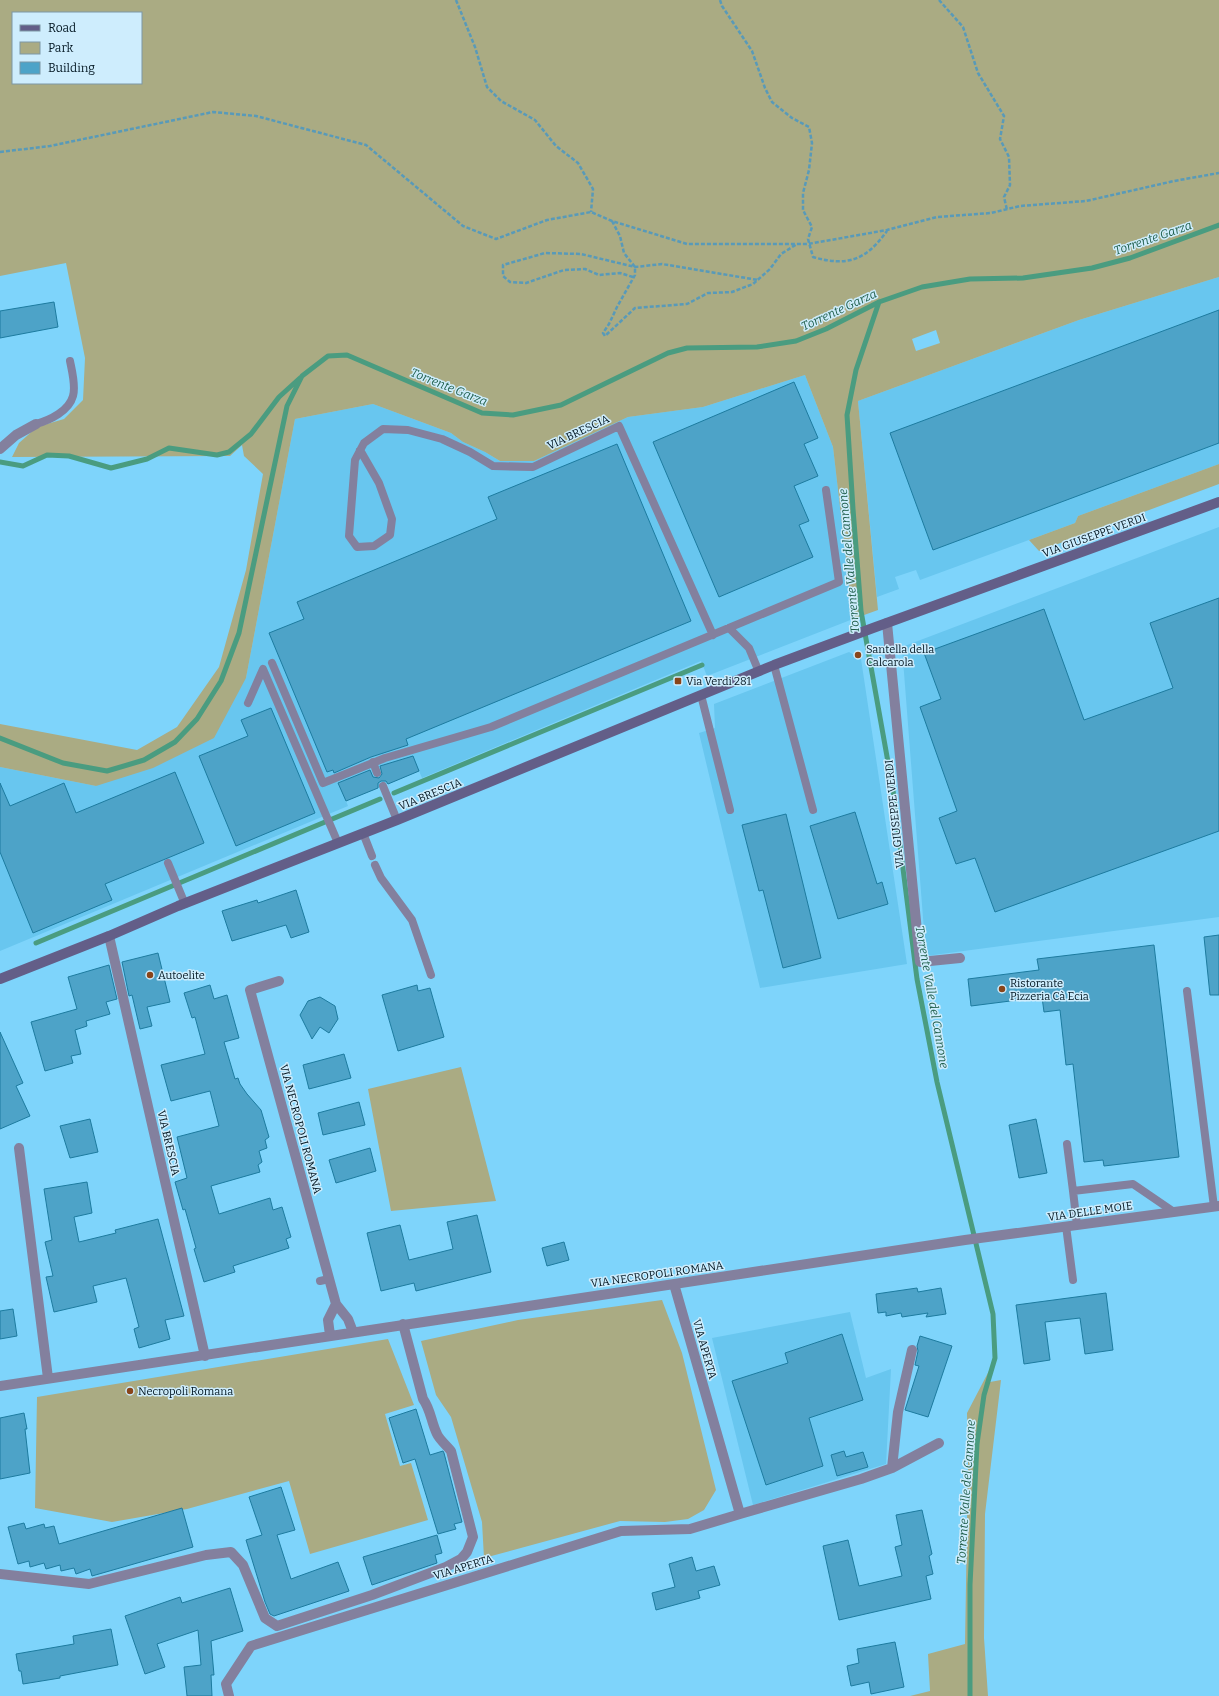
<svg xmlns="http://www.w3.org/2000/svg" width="1219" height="1696" font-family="Bitter,serif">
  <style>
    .built { fill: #68c6ef }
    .green { fill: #aaab83; fill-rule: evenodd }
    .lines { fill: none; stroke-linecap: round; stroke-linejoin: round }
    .stream { stroke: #4a9c80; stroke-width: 5 }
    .building { fill: #4da3c8; stroke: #1d7b9f }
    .path { stroke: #589ab9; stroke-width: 2.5; stroke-dasharray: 4 2; stroke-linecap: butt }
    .service { stroke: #83809e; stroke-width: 8 }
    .minor { stroke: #83809e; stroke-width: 10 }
    .secondary { stroke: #635e88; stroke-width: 10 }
    .poi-dot { fill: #89451a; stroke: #ceedfd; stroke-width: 1.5 }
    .labels { text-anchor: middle; stroke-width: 3; stroke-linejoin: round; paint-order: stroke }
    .street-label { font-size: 11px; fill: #001520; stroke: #ceedfd }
    .poi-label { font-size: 11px; fill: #001520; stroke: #ceedfd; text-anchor: start }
    .water-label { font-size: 12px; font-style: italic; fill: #1f5e4b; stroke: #ceedfd }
  </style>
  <rect width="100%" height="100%" fill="#7ed4fb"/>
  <path class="built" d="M 1219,277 L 1219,464 L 1078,516 L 1075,523 L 920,580 L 916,570 L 895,577 L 899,589 L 877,597 L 858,401 L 1079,320 Z
    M 805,375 L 833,447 L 853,619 L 707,676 L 701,661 L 422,778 L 419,771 L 346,801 L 348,806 L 0,951 L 0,767 L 96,786 L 246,678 L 295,419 L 373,404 L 451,433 L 463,442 L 485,452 L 500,461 L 534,461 L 628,417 L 703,407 Z
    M 1219,527 L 1219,917 L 926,956 L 902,647 Z
    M 849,652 L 861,659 L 907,964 L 760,988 L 699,733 L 715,728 L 714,704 Z
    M 850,1312 L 866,1378 L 891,1369 L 886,1464 L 753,1505 L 712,1338 Z"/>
  <path class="green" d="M 0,0 L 1219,0 L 1219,277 L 1079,320 L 858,401 L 878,610 L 853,619 L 833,447 L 805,375 L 703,407 L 628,417 L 534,461 L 500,461 L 485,452 L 463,442 L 451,433 L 373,404 L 295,419 L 246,678 L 214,738 L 153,768 L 96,786 L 0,767 L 0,724 L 137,750 L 177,727 L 219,667 L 246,570 L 263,474 L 244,456 L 242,445 L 230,456 L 12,457 L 19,443 L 37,427 L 64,419 L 83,400 L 85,358 L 66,263 L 0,276 ZM 13,13 L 141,13 L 141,83 L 13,83 ZM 936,330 L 940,343 L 916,351 L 912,339 Z
    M 1219,464 L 1219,484 L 1039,551 L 1029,540 L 1075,523 L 1078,516 Z
    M 461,1067 L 496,1201 L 391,1211 L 368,1089 Z
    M 662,1300 L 682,1353 L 716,1490 L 704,1510 L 688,1519 L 665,1522 L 620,1521 L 484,1558 L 482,1522 L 451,1417 L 436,1395 L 421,1341 L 518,1320 Z
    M 388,1339 L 414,1405 L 385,1414 L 400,1466 L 411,1463 L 428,1520 L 310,1554 L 289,1481 L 187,1509 L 112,1522 L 35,1508 L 37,1397 Z
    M 991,1367 L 990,1382 L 1001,1380 L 985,1514 L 984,1638 L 988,1696 L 910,1696 L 930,1691 L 928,1654 L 965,1644 L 968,1464 L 967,1413 Z"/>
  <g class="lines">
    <path class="stream" d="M 879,302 L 856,370 L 847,415 L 853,509 L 861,611 L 893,790 L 917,979 L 937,1082 L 993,1314 L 995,1358 L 984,1395 L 977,1444 L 970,1585 L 970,1696
      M 0,462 L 23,466 L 47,455 L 69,456 L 111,468 L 147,459 L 169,448 L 217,455 L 229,452 L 251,434 L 279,397 L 300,378
      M 0,738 L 63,763 L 107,771 L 144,760 L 175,742 L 197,719 L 221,681 L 239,633 L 287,406 L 302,376 L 328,356 L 347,355 L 482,413 L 513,415 L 561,405 L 668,353 L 687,348 L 757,347 L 796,341 L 826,329 L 879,302 L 922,287 L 970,279 L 1023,278 L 1092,268 L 1130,258 L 1219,225
      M 394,793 L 702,665
      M 36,943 L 380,799"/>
  </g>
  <path class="building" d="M 54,302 L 58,327 L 0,338 L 0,311 Z
    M 1219,310 L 1219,443 L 933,550 L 890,433 Z
    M 794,382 L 818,438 L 804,444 L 818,476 L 794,486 L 809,521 L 799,525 L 813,557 L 719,597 L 653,442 Z
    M 617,444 L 691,621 L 406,739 L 408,745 L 371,757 L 334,773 L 333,770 L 327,772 L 269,633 L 304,619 L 297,602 L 497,519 L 488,497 Z
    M 1219,598 L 1219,831 L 995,912 L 975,858 L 956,864 L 939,818 L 957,811 L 920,707 L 941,699 L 924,653 L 1044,609 L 1084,720 L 1173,688 L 1150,623 Z
    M 271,708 L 315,813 L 236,846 L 199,756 L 248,736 L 241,720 Z
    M 413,756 L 419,771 L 388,784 L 386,781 L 381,781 L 378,783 L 378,788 L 346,801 L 338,783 L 370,770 L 373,777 L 379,778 L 382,774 L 380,766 Z
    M 175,772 L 204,843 L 105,884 L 112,900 L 33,933 L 0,852 L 0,783 L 10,806 L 64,783 L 76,813 Z
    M 855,812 L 877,884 L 882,882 L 888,904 L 838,919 L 810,826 Z
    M 786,814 L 821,958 L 783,968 L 763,890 L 759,891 L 742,825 Z
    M 296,890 L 309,932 L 291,938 L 286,925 L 232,941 L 222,911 L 257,900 L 258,903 Z
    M 1219,935 L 1219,995 L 1210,995 L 1204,937 Z
    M 1154,945 L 1179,1157 L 1104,1166 L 1103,1160 L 1084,1162 L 1073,1064 L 1066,1065 L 1060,1010 L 1044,1012 L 1042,997 L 971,1006 L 968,979 L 1039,970 L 1037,959 Z
    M 158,953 L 170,1002 L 147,1007 L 152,1026 L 140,1029 L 132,995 L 129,996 L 122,962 Z
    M 109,965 L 117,999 L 106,1002 L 110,1014 L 86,1021 L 87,1026 L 75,1030 L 81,1054 L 71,1056 L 73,1063 L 45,1071 L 31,1022 L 77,1009 L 68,977 Z
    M 210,985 L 214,999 L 227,995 L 239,1038 L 224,1042 L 235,1079 L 238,1078 L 240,1084 L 247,1094 L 261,1110 L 269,1137 L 265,1140 L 267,1148 L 259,1151 L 262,1162 L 258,1165 L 260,1172 L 211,1186 L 219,1214 L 270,1198 L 273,1210 L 282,1207 L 291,1237 L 286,1239 L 289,1248 L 233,1266 L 235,1272 L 204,1282 L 194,1249 L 196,1248 L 185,1209 L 183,1210 L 175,1182 L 187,1178 L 177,1137 L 219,1126 L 210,1091 L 171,1101 L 161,1065 L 205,1054 L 195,1017 L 192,1018 L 184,993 Z
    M 417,985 L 418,991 L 430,988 L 444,1037 L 398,1051 L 382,995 Z
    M 320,997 L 335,1006 L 338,1019 L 329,1033 L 320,1027 L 312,1039 L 300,1015 L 308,1001 Z
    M 0,1032 L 23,1083 L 16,1086 L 30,1116 L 0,1129 Z
    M 344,1054 L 351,1078 L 309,1089 L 303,1065 Z
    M 359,1102 L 365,1125 L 323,1135 L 318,1113 Z
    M 90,1119 L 98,1152 L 70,1158 L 60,1126 Z
    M 1036,1119 L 1047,1173 L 1019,1178 L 1009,1125 Z
    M 370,1148 L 376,1171 L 336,1183 L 329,1160 Z
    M 87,1182 L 92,1213 L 74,1217 L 79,1242 L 116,1233 L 115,1230 L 158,1219 L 184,1316 L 165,1320 L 170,1339 L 139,1348 L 134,1329 L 139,1327 L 126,1278 L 93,1286 L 97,1302 L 54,1312 L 46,1277 L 53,1276 L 45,1242 L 52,1240 L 44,1189 Z
    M 477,1215 L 491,1272 L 416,1291 L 414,1283 L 381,1291 L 367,1233 L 400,1225 L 409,1260 L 453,1249 L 447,1222 Z
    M 564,1242 L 569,1260 L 547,1266 L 542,1248 Z
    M 917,1288 L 918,1292 L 941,1288 L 946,1314 L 926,1317 L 928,1313 L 902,1317 L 901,1313 L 886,1316 L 886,1312 L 878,1313 L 876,1294 Z
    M 1106,1293 L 1113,1350 L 1085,1354 L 1080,1318 L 1045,1322 L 1050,1360 L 1024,1364 L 1016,1305 Z
    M 13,1309 L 17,1336 L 0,1339 L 0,1311 Z
    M 842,1334 L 863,1400 L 809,1418 L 823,1466 L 766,1485 L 732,1381 L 788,1363 L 785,1353 Z
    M 920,1336 L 952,1346 L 928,1417 L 905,1410 L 919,1366 L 915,1365 L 918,1351 L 917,1346 Z
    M 416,1409 L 430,1455 L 443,1451 L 444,1453 L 462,1522 L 454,1524 L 456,1529 L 438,1534 L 415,1459 L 403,1463 L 389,1418 Z
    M 24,1413 L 27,1429 L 25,1429 L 30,1473 L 0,1479 L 0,1418 Z
    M 844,1451 L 846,1457 L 863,1452 L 868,1467 L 837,1476 L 831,1455 Z
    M 281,1487 L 295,1530 L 277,1535 L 291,1579 L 338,1562 L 349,1591 L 274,1616 L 270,1614 L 265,1602 L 246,1540 L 262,1535 L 249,1497 Z
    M 182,1508 L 193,1547 L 92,1576 L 90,1569 L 76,1574 L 74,1568 L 61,1571 L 60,1565 L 46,1569 L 44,1563 L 30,1567 L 29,1561 L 18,1564 L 8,1527 L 24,1523 L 26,1529 L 44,1524 L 45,1528 L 54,1526 L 59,1544 Z
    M 922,1510 L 932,1554 L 929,1556 L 933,1574 L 926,1576 L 931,1599 L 839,1620 L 823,1546 L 848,1540 L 859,1586 L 902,1576 L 895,1547 L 902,1545 L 896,1515 Z
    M 437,1535 L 442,1553 L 435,1555 L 437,1563 L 372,1585 L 363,1557 Z
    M 692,1557 L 696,1571 L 714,1566 L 720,1585 L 698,1591 L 700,1598 L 656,1610 L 652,1593 L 675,1587 L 669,1564 Z
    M 230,1588 L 243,1631 L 211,1641 L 214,1675 L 211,1675 L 212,1696 L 187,1696 L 184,1667 L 201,1665 L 198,1630 L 157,1644 L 165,1667 L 145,1674 L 125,1616 L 180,1597 L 182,1603 Z
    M 111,1629 L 118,1665 L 60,1676 L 60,1678 L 23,1684 L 21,1671 L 19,1671 L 16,1654 L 74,1644 L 73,1636 Z
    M 895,1642 L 904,1687 L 871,1694 L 869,1682 L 851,1686 L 847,1666 L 859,1663 L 857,1649 Z"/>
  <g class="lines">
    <path class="path" d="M 456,0 L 475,47 L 487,87 L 501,101 L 535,120 L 556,146 L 578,163 L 593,189 L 591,212
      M 720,0 L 722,6 L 752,51 L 765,88 L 772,102 L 792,118 L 809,127 L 812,143 L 809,170 L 803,193 L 803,210 L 812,227 L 808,239 L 813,257 C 848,267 866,260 887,231
      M 939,0 L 963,27 L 978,73 L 1004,116 L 1000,139 L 1009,157 L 1010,185 L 1004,197 L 1007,210
      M 0,152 L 50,146 L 213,112 L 256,116 L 366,145 L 463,226 L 496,239 L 547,220 L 591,212 L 612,221 L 687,244 L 808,244 L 887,230 L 937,217 L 991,213 L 1020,206 L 1086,201 L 1174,181 L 1219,173
      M 612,221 L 620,236 L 624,253 L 635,267 L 635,275 L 617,307 L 609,324 L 603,333 L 605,336 L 635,308 L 687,304 L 708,293 L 732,292 L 753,284 L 770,269 L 781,254 L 797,244
      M 633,277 L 620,273 L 599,275 L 585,269 L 564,270 L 526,283 L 510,282 L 503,276 L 503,265 L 545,253 L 581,254 L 635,267 L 662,264 L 758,280"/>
    <path class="service" d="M 36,424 C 50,420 69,411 73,396 C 76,386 72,371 70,361
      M 360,450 L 379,483 L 392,519 L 390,535 L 374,546 L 357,547 L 349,536 L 355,460 L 364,443 L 383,429 L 408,430 L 442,439 L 470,452 L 493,466 L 533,467 L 619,426 L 713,635
      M 729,628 L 749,648 L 759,672
      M 272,663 L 323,783 L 385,758 L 491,727 L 839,582 L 826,490
      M 774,665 L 813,810
      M 701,695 L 730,810
      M 248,703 L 263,669 L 338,843
      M 373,762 L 377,773
      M 383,786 L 397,820
      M 363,833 L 372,856
      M 168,863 L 185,904
      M 375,865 L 381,878 L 412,920 L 431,975
      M 1187,991 L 1214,1207
      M 1067,1144 L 1073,1191
      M 1077,1225 L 1073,1191 L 1133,1184 L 1174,1212
      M 1066,1226 L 1073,1280
      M 320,1281 L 329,1279"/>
    <path class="minor" d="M 0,449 L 16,435 L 36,424
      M 887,623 L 920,962 L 960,958
      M 109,936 L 205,1356
      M 279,981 L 250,990 L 336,1304 L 348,1319 L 353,1332
      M 19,1148 L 48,1378
      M 330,1335 L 328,1320 L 336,1304
      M 0,1386 L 965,1240 L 1219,1206
      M 892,1468 L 898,1412 L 912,1350
      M 740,1514 L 861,1479 L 892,1468 L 939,1443
      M 0,1574 L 89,1584 L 206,1555 L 231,1552 L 243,1565 L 265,1618 L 277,1626 L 372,1595 L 446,1567 L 461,1559 L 467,1552 L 473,1537 L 451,1451 C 447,1446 439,1439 437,1434 C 431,1422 431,1410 423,1399 L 403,1324
      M 229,1696 L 226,1684 L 251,1646 L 621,1531 L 690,1529 L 740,1514 L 674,1284"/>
    <path class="secondary" d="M 0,979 L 109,936 L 178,906 L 397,820 L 774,665 L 873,628 L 1219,502"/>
  </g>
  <g class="poi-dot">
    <circle cx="858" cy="655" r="4"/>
    <rect x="674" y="677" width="8" height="8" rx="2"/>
    <circle cx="150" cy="975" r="4"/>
    <circle cx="1002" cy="989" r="4"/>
    <circle cx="130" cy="1391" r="4"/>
  </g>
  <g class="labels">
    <g class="street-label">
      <text transform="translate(578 432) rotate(-25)" y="4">VIA BRESCIA</text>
      <text transform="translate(1094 535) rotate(-20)" y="4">VIA GIUSEPPE VERDI</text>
      <text transform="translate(430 794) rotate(-22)" y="4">VIA BRESCIA</text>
      <text transform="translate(894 814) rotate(-96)" y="4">VIA GIUSEPPE VERDI</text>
      <text transform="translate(301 1129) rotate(75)" y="4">VIA NECROPOLI ROMANA</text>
      <text transform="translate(169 1143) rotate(77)" y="4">VIA BRESCIA</text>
      <text transform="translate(1090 1211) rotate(-8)" y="4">VIA DELLE MOIE</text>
      <text transform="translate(657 1274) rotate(-8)" y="4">VIA NECROPOLI ROMANA</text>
      <text transform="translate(705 1349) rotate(74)" y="4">VIA APERTA</text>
      <text transform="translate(463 1567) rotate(-17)" y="4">VIA APERTA</text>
    </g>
    <g class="poi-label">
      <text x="866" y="653">Santella della<tspan x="866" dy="13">Calcarola</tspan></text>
      <text x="686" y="685">Via Verdi 281</text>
      <text x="158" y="979">Autoelite</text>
      <text x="1010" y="987">Ristorante<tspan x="1010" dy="13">Pizzeria Cà Ecia</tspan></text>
      <text x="138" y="1395">Necropoli Romana</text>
    </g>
    <g class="water-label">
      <text transform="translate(1153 238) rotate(-19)" y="4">Torrente Garza</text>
      <text transform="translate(839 310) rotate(-25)" y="4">Torrente Garza</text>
      <text transform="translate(449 387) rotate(22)" y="4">Torrente Garza</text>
      <text transform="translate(849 561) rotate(-95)" y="4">Torrente Valle del Cannone</text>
      <text transform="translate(932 997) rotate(80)" y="4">Torrente Valle del Cannone</text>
      <text transform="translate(966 1492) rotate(-86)" y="4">Torrente Valle del Cannone</text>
    </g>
  </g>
  <rect x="12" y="12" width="130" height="72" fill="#ceedfd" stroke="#7c97a5"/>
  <rect x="20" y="25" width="20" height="6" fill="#635e88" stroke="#7c97a5"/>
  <text x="48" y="32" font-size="12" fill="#001520">Road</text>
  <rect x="20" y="42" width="20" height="12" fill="#aaab83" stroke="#7c97a5"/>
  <text x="48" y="52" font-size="12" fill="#001520">Park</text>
  <rect x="20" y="62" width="20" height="12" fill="#4da3c8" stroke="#7c97a5"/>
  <text x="48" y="72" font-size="12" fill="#001520">Building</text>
</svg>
